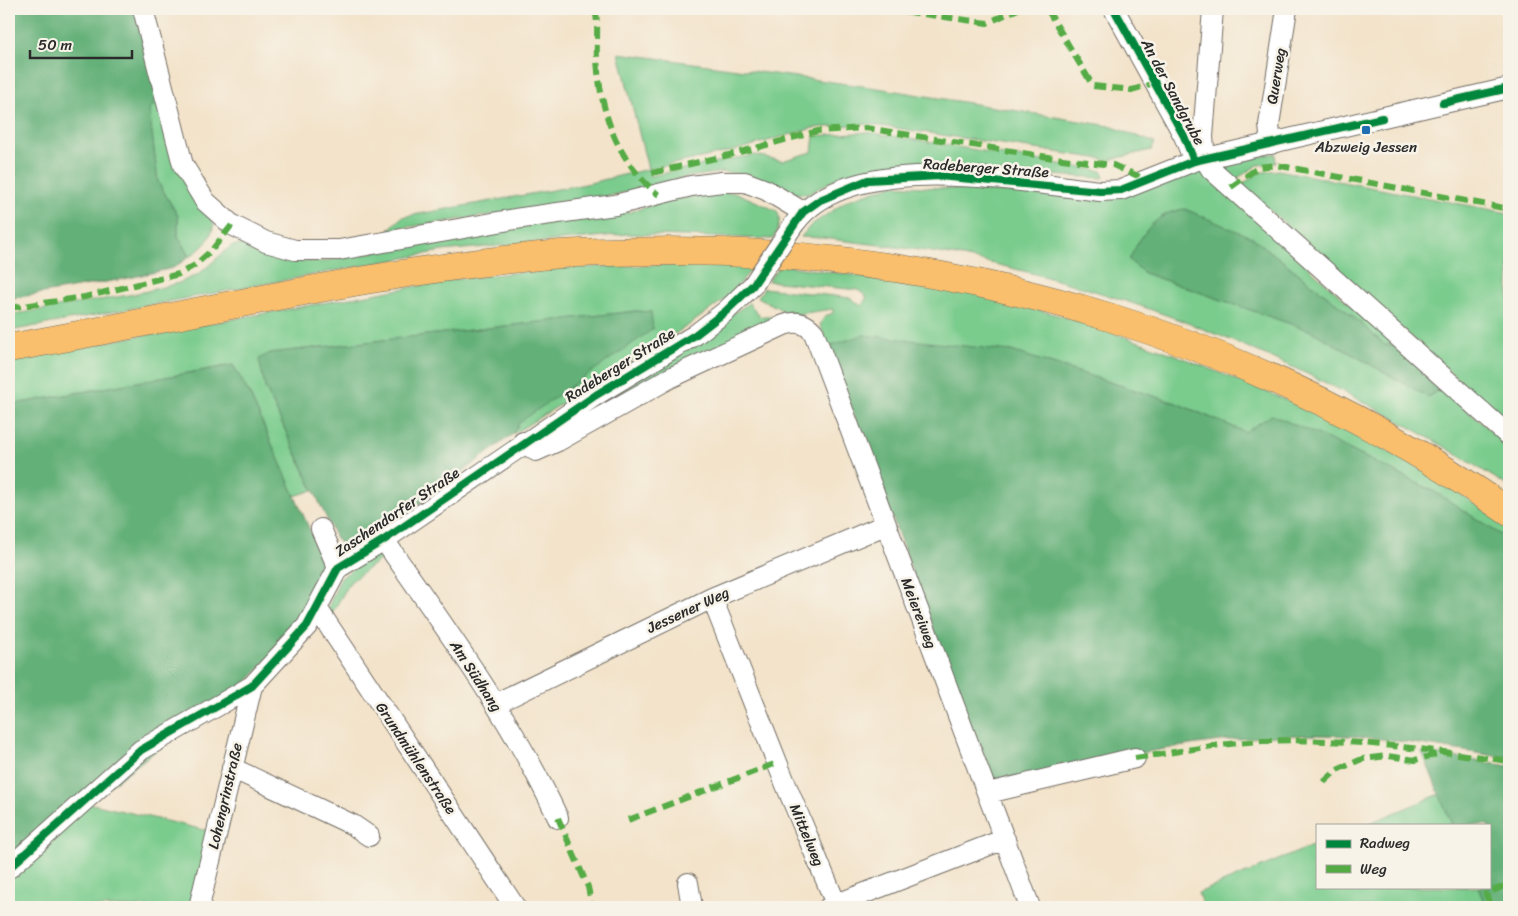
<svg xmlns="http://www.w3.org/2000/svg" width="1518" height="916" font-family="Sriracha,sans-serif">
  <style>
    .green { fill: #7acc8d; stroke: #527c5c }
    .forest { fill: #63b078; stroke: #476e52 }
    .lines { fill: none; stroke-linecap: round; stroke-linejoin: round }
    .minor-casing { stroke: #716b63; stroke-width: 22 }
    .highway-casing { stroke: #716b63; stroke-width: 29 }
    .minor { stroke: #fff; stroke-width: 20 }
    .highway { stroke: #f9bf6c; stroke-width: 28 }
    .minor-bridge-casing { stroke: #716b63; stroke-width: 22; stroke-linecap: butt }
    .minor-bridge { stroke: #fff; stroke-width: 20 }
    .quiet { stroke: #54ab44; stroke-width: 6; stroke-dasharray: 12 6; stroke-linecap: butt }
    .cycleway-casing { stroke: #f7f3e8; stroke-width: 11 }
    .cycleway { stroke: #00873e; stroke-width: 8 }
    .poi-dot { fill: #1f6fb2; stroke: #f7f3e8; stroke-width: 2 }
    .labels { text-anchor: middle; stroke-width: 5; stroke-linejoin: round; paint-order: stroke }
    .street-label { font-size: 15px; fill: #2b2b2b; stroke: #f7f3e8 }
    .poi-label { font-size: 15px; fill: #2b2b2b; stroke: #f7f3e8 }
  </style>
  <rect width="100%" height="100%" fill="#f7f3e8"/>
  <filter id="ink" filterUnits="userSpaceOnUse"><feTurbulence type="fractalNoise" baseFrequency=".02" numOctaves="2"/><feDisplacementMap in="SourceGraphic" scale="10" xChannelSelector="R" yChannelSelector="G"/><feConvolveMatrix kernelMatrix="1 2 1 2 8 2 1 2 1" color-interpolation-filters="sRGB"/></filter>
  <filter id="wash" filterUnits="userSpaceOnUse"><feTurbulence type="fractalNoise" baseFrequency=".0096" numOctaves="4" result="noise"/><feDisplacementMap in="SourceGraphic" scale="20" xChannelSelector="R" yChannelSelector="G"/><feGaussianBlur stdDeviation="1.12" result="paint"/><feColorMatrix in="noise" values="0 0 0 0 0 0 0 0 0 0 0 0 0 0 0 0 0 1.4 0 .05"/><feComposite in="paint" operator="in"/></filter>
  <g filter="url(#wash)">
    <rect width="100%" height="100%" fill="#f3e3ca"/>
    <path class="green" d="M 619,53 L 877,88 L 1110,126 L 1155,143 L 1151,150 L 1109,160 L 868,124 L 813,128 L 733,151 L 649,169 L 650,176 L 737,158 L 756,155 L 782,161 L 812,152 L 814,136 L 868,132 L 1102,171 L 1104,178 L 891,166 L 866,169 L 839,177 L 808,194 L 788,193 L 750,175 L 724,172 L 687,177 L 593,200 L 388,230 L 402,217 L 586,184 L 648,169 Z
      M 161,99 L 205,209 L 214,224 C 210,242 203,247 189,257 L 178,236 L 178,216 L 158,182 L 149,109 Z
      M 1275,153 L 1276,163 L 1258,165 L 1236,179 L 1221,170 L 1226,165 Z
      M 1199,169 L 1395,345 L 1385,345 L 1348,312 L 1253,238 L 1130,260 L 1144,273 L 1311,331 L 1428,397 L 1442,388 L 1509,447 L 1509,487 C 1346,381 1167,302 977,260 C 926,249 874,245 823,238 L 801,237 L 810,226 L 848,200 L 893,185 L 1105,199 Z
      M 1278,170 L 1509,213 L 1509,425 L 1242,185 L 1257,173 Z
      M 714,192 L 737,193 L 777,211 C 782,221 778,229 773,239 L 627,234 L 442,251 L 9,331 L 9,315 L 135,294 L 179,283 L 199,274 L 231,246 L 248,244 L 293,260 L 321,262 L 518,224 L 630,212 L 662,202 Z
      M 722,263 L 754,266 L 729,296 L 689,325 L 513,434 L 520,422 L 651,312 L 636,311 L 270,353 L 265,387 L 313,490 L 295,496 L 250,395 L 233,365 L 9,405 L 9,359 L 457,279 L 559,268 Z
      M 780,265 L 969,291 L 1083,322 L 1176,355 L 1279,397 L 1357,434 L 1431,475 L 1509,526 L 1509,540 L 1435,492 L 1328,439 L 1245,432 L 1176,403 L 1011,351 L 828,346 L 820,325 L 825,316 L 833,313 L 833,309 L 791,315 L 758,297 L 764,288 L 851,298 L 861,306 L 867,297 L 858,290 L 768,281 Z
      M 749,303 L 761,317 L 777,317 L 779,321 L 537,444 Z
      M 375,552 L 381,559 L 350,582 L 331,615 L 328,608 L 340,579 Z
      M 1440,794 L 1452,825 L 1365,825 Z
      M 88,803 L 209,831 L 193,907 L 9,907 L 9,874 Z
      M 1317,844 L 1317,887 L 1478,887 L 1484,902 L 1471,907 L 1203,907 L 1198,893 Z"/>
    <path class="forest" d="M 9,9 L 136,9 L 161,99 L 149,109 L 158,182 L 178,216 L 178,236 L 189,257 L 173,268 L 129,278 L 9,299 Z
      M 1185,209 L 1253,238 L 1348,312 L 1385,345 L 1395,345 L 1442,388 L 1428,397 L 1311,331 L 1144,273 L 1129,260 C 1141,235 1155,212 1185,209 Z
      M 636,311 L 651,312 L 653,329 L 520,422 L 513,434 L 366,543 L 343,547 L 336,538 L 265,387 L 259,359 L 270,353 Z
      M 863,335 L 1011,351 L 1176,403 L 1245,432 L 1272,415 L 1328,439 L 1435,492 L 1509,540 L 1509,758 C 1446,749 1381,735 1317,735 C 1207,735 1099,761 992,785 L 828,346 Z
      M 233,365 L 250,395 L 325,564 L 313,602 L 305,618 L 250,679 L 9,863 L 9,405 Z
      M 1422,752 L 1509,766 L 1509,907 L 1471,907 L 1484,902 L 1478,887 L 1489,887 L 1489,825 L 1452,825 Z"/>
  </g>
  <g filter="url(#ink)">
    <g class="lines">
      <g class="minor-casing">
        <path id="minor" d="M 143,9 L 183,165 L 205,201 L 232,225 L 266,242 L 295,250 L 339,250 L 515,219 L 615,205 L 691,186 L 722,182 L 745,182 L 766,190 L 803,212
          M 1114,9 L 1184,136 L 1194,161
          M 1213,9 L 1203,137 L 1205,159 L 1211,169 L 1509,436
          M 1271,144 L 1269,125 L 1287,9
          M 795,223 C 849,148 1020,182 1100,191 L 1121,190 L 1194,161 L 1509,88
          M 523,442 L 536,451 L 558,441 L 670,378 L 784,325 C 797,320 806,323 814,333 L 1030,907
          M 321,529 L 338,568
          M 384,540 C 446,629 512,719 558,818
          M 712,598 L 786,785 L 836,904
          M 317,608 L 515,907
          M 495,704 L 712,598 L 885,525
          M 232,768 L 353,825 L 369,836
          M 988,793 L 1135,758
          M 9,868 L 141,750 L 252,686 L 307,626 L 338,568 L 384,540 L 596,395 L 695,335 L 726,311 L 753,285
          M 688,883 L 692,907
          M 199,907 L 252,686
          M 829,907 L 1005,839"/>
      </g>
      <g class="highway-casing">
        <path id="highway" d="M 9,348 C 189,316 367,272 550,255 C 589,251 629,252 668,251 C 969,251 1262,340 1509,512"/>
      </g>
      <use href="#minor" class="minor"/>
      <use href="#highway" class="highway"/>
      <g class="minor-bridge-casing">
        <path id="minor-bridge" d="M 753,285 L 794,224"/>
      </g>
      <use href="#minor-bridge" class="minor-bridge"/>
      <path class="quiet" d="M 595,9 C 599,25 596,42 597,59 C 600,111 617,162 659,195
        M 888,9 L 987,23 L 1018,9
        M 1047,9 L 1093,86 L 1132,90 L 1154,83
        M 652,173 L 733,154 L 818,131 L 866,128 L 1054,158 L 1113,165 L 1147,180
        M 1231,187 L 1259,167 L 1276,165 L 1509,209
        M 9,308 L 85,297 L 179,274 L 195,265 L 211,251 L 232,225
        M 1135,758 C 1178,752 1221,743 1263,741 C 1346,737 1428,750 1509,761
        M 1324,782 L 1337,770 L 1362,759 L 1388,756 L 1415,760 L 1441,753
        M 558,818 L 588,887 L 592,907
        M 628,820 L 777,763
        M 1490,904 L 1486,894 L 1509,884"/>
      <g class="cycleway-casing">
        <path id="cycleway" d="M 1114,9 L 1184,136 L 1194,161
          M 1443,103 L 1509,88
          M 9,868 L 141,750 L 252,686 L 307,626 L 338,568 L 384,540 L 596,395 L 695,335 L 726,311 L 753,285 L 803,212 L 820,200 L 868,180 L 939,176 L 1100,191 L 1121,190 L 1194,161 L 1382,118"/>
      </g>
      <use href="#cycleway" class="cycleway"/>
    </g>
  </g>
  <rect class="poi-dot" x="1361" y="125" width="10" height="10" rx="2.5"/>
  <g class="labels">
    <g class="street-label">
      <text transform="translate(1276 76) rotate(-81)" y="5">Querweg</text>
      <text transform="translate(1173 92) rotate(62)" y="5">An der Sandgrube</text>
      <text transform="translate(986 168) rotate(4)" y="5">Radeberger Straße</text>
      <text transform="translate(620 365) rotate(-32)" y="5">Radeberger Straße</text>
      <text transform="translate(397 512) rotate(-34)" y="5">Zaschendorfer Straße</text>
      <text transform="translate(688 610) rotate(-25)" y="5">Jessener Weg</text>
      <text transform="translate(919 613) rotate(69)" y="5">Meiereiweg</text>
      <text transform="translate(476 676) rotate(57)" y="5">Am Südhang</text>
      <text transform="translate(416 758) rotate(56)" y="5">Grundmühlenstraße</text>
      <text transform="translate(225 796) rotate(-77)" y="5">Lohengrinstraße</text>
      <text transform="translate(807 835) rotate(67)" y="5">Mittelweg</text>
    </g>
    <g class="poi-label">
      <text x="1366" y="152">Abzweig Jessen</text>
    </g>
  </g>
  <rect width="1518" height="916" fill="none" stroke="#f7f3e8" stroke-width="30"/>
  <rect x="1316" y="824" width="175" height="65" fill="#f7f3e8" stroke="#a5a39c"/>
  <rect x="1326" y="840" width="25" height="8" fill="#00873e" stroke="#a5a39c"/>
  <text x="1360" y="848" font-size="15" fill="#2b2b2b">Radweg</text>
  <rect x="1326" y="865" width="25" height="8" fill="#54ab44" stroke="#a5a39c"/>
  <text x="1360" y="874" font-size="15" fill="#2b2b2b">Weg</text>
  <path d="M30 50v8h102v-8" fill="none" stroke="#2b2b2b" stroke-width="2.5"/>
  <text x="38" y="50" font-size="15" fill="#2b2b2b" stroke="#f7f3e8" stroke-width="4" paint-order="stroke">50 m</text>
</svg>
